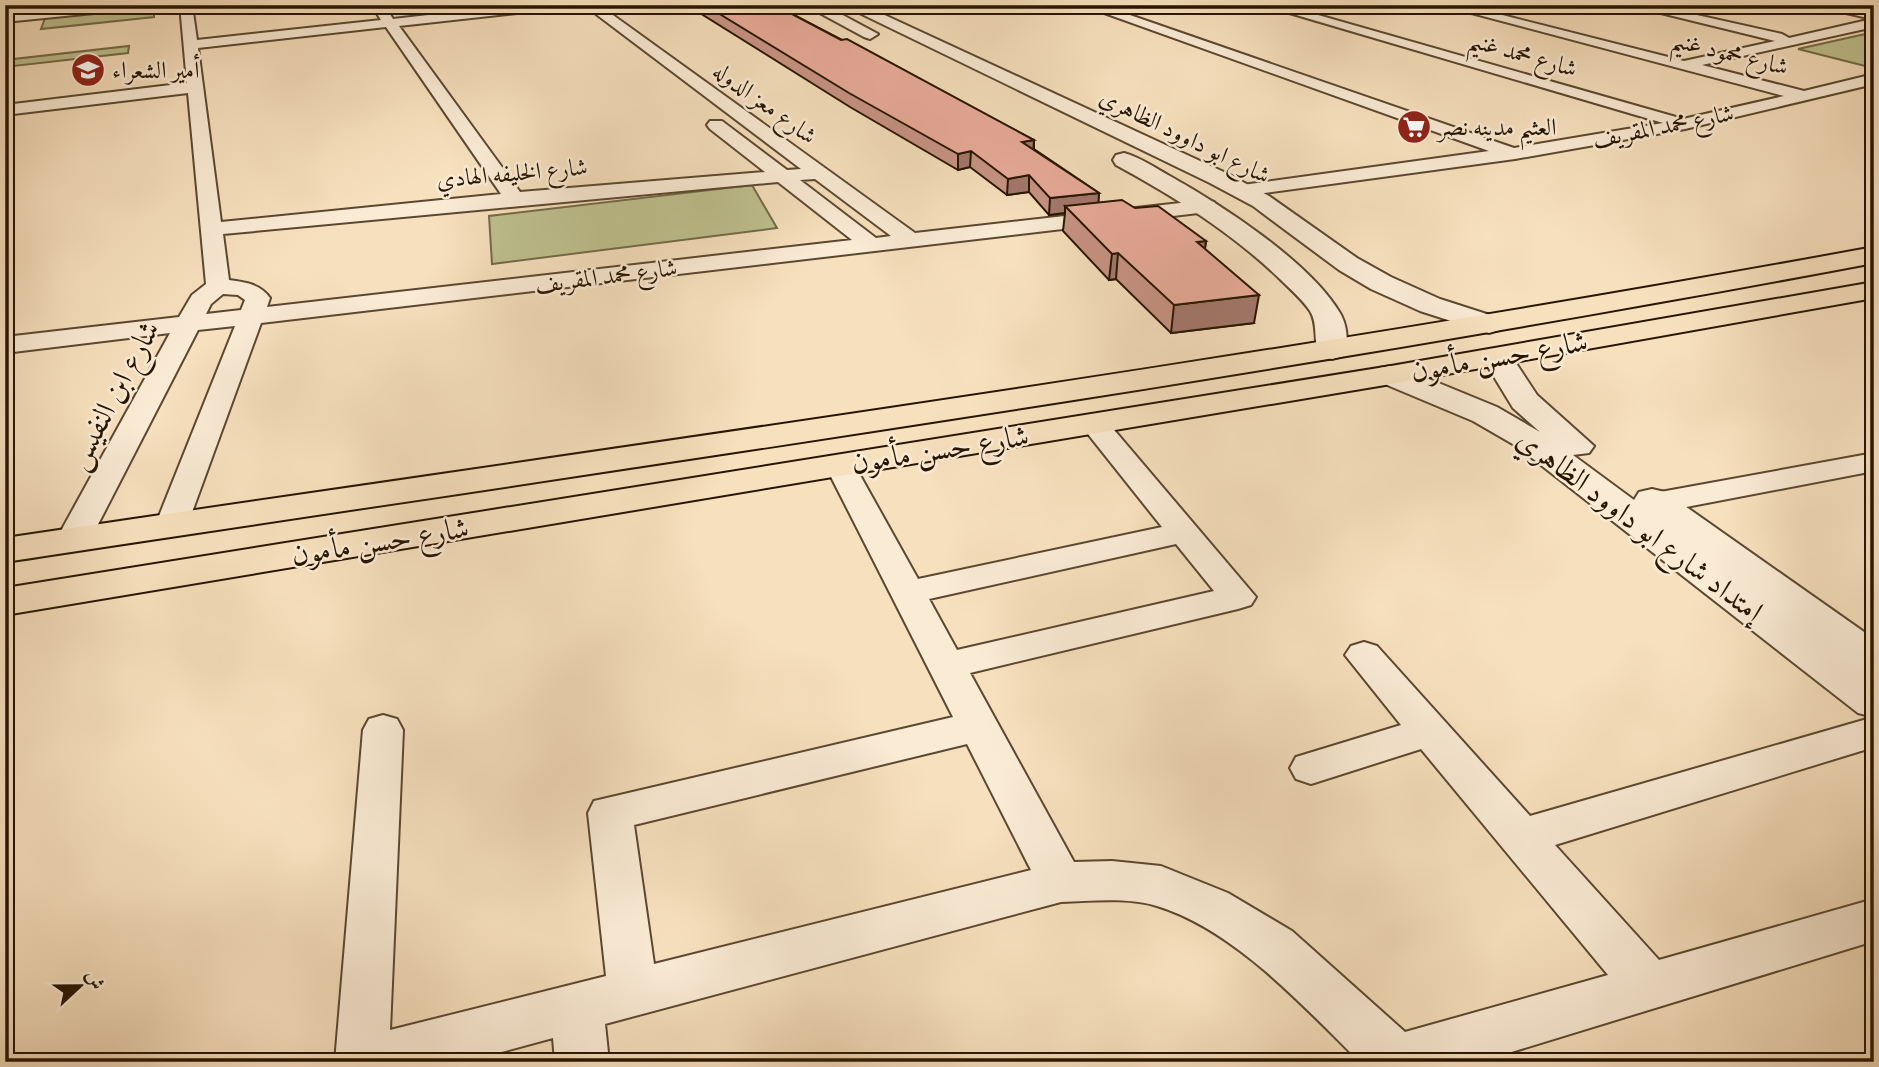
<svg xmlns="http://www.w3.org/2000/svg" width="1879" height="1067" font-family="'IM FELL Double Pica',Amiri,serif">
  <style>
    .green { fill: #bfc18f; stroke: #736b48; stroke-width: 2 }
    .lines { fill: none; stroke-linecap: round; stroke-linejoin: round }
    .minor-casing { stroke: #5b4830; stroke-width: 4 }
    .tertiary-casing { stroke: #5b4830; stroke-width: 4 }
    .primary-casing { stroke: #271501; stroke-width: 4 }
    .minor { fill: #faebd5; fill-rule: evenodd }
    .tertiary { fill: #faebd5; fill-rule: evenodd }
    .primary { fill: #f7e0be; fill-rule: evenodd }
    .wall { fill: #c89485; stroke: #271501; stroke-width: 2 }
    .shaded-wall { fill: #a3786c; stroke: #271501; stroke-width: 2 }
    .building { fill: #e9ac9b; stroke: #271501; stroke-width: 2 }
    .labels { text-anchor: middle; stroke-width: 5; stroke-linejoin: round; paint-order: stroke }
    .far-street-label { font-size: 24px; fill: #271501; stroke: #faebd5 }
    .far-poi-label { font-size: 24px; fill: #271501; stroke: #faebd5; text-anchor: start }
    .street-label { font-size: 30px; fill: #271501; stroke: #faebd5 }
  </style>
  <rect width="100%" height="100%" fill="#f7e0be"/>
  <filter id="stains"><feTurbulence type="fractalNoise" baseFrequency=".00286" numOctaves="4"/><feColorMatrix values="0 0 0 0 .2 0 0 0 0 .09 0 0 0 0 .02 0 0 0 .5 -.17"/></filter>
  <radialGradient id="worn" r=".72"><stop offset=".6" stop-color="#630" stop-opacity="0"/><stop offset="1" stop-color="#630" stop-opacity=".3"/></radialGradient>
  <path class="green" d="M 154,7 L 154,17 L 41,29 L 45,18 Z
    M 1874,32 L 1873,68 L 1798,49 Z
    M 129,46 L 128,53 L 5,67 L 5,60 Z
    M 752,185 L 777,228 L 492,264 L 489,216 Z"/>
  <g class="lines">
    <g class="minor-casing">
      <path id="minor" d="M 93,5 L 140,5 L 134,9 L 5,22 L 5,14 Z
        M 180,5 L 192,5 L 197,40 L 381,20 L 374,9 L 380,5 L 385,6 L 393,19 L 516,5 L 559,5 L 553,9 L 399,26 L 520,192 L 765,172 L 710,129 L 707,125 L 710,121 L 722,121 L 787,170 L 801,169 L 584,5 L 599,5 L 915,233 L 1207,200 L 1214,202 L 1217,206 L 1214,210 L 1207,212 L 261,323 L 187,526 L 183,533 L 171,536 L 159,533 L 155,526 L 235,326 L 198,330 L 90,540 L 85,547 L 73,550 L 61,547 L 56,540 L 170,333 L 5,353 L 5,337 L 179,317 L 192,295 L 206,284 L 188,93 L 5,115 L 5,105 L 187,83 ZM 386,27 L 501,194 L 221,222 L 198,48 ZM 815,179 L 891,236 L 876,238 L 800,180 ZM 778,182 L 852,240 L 267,307 L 270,298 C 260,284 245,282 229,280 L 223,234 ZM 223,294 L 238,295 L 245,300 L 241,310 L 206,314 L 211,304 Z
        M 1082,5 L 1101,5 L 1514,148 L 1663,123 L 1262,5 L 1283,5 L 1683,119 L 1784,96 L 1441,5 L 1463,5 L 1684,61 L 1775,41 L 1628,5 L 1652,5 L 1782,34 L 1789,38 L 1872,19 L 1812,5 L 1839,5 L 1874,12 L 1874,27 L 1702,65 L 1804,91 L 1874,74 L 1874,84 L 1685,129 L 1515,159 L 1242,196 L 1235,194 L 1232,190 L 1235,186 L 1489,151 Z
        M 1094,415 L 1104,418 L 1256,597 L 1251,605 L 1238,609 L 970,673 L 1074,862 L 1112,861 L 1161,866 L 1228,893 L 1292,931 L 1405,1032 L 1608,975 L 1421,749 L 1311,784 L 1296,779 L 1290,768 L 1296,757 L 1401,725 L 1345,655 L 1351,646 L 1364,642 L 1377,646 L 1530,816 L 1874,717 L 1874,747 L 1555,845 L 1659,960 L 1874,899 L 1874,941 L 1479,1062 L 1360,1062 C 1303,1006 1235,930 1157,906 C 1128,897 1091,901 1061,902 L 605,1024 L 609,1062 L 555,1062 L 553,1038 L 465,1062 L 335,1062 L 363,730 L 369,719 L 383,715 L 397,719 L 403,730 L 390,1030 L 606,976 L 588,813 L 594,801 L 953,717 L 825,465 L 829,459 L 840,456 L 851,459 L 918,579 L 1162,527 L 1080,424 L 1084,418 ZM 1176,544 L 1214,591 L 957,650 L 929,599 ZM 967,744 L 1031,870 L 654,964 L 634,825 Z
        M 1874,453 L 1874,471 L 1655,513 L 1644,510 L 1639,503 L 1644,496 L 1655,493 Z"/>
    </g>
    <g class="tertiary-casing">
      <path id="tertiary" d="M 805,5 L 824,5 L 878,34 L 870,39 L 864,37 Z
        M 843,5 L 863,5 L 1226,173 L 1269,196 L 1357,258 L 1391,277 L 1440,299 L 1499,318 L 1504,324 L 1499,330 L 1489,333 L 1479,330 L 1420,311 L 1371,289 L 1339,270 L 1253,206 L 1210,183 Z
        M 1124,153 C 1139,157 1154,167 1168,175 C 1220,204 1309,261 1340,313 C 1347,325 1347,337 1347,350 L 1343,356 L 1332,359 L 1321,356 C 1312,343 1319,325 1310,311 C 1302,299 1290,289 1280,279 C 1231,232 1175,197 1116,165 L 1113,160 L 1116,155 Z
        M 1497,348 L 1508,351 L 1537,395 L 1594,446 L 1589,453 L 1573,455 L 1634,500 L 1639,492 L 1652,489 L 1665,492 L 1874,639 L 1874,717 L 1858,713 L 1518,447 L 1473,421 L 1380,382 L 1375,375 L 1380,368 L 1391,366 L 1402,368 L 1497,407 L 1540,432 L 1513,408 L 1482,357 L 1486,351 Z"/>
    </g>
    <g class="primary-casing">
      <path id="primary" d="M 1874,247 L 1874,263 C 1254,380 629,467 5,562 L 5,538 C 629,445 1254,361 1874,247 Z
        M 1874,282 L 1874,298 L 1391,384 L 5,615 L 5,588 L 1391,366 Z"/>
    </g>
    <use href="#minor" class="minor"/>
    <use href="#tertiary" class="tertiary"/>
    <use href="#primary" class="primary"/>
  </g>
  <path class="wall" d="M 687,5 L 775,5 L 1034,140 L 1034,149 L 1099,193 L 1098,203 L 1135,208 L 1206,241 L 1205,249 L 1254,323 L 1171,333 L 1116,279 L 1109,280 L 1063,231 L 1065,213 L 1049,215 L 1029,192 L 1007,195 L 970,167 L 958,170 L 850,107 Z
    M 1851,5 L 1874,5 L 1874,10 Z"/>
  <path class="shaded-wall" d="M 1034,140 L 1033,156 L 1022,142 Z
    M 971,151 L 970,167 L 958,170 L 958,154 Z
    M 1029,175 L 1029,192 L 1007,195 L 1008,179 Z
    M 1099,193 L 1098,210 L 1065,206 L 1065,213 L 1049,215 L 1050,198 Z
    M 1206,241 L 1202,267 L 1197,242 Z
    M 1118,253 L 1116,279 L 1109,280 L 1112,254 Z
    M 1259,295 L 1254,323 L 1171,333 L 1174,305 Z"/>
  <path class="building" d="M 705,5 L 775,5 L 841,40 L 847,39 L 1034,140 L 1022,142 L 1099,193 L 1050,198 L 1029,175 L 1008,179 L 971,151 L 958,154 L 849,93 Z
    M 1122,200 L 1135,208 L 1158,206 L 1206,241 L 1197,242 L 1259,295 L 1174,305 L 1118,253 L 1112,254 L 1065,206 Z"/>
  <defs>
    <g id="school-disc" transform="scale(1.75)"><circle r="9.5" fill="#8f2418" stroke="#faebd5"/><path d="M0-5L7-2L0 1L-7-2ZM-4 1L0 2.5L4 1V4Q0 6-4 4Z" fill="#fff"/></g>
    <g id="supermarket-disc" transform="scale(1.75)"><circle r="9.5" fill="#8f2418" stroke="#faebd5"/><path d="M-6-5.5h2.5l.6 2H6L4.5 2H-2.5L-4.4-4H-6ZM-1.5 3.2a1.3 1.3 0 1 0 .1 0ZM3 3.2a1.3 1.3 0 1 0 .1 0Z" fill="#fff"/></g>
  </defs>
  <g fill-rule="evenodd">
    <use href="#school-disc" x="88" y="70"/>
    <use href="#supermarket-disc" x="1414" y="127"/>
  </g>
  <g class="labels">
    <g class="far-street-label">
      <text transform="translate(1730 53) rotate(14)" y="8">شارع محمود غنيم</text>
      <text transform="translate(1523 54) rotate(16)" y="8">شارع محمد غنيم</text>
      <text transform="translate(765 103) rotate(36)" y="8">شارع معز الدوله</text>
      <text transform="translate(1663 126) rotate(-11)" y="8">شارع محمد المقريف</text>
      <text transform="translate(1185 136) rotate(26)" y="8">شارع ابو داوود الظاهري</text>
      <text transform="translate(512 173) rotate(-5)" y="8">شارع الخليفه الهادي</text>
      <text transform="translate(606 276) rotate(-7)" y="8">شارع محمد المقريف</text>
    </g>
    <g class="far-poi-label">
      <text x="112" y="78">أمير الشعراء</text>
      <text x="1438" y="135">العثيم مدينه نصر</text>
    </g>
    <g class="street-label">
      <text transform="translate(1499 356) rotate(-10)" y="10">شارع حسن مأمون</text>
      <text transform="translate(113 395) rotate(-62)" y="10">شارع ابن النفيس</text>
      <text transform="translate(940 449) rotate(-9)" y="10">شارع حسن مأمون</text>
      <text transform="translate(1640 525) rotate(37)" y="10">إمتداد شارع ابو داوود الظاهري</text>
      <text transform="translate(380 541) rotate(-9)" y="10">شارع حسن مأمون</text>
    </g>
  </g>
  <rect width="1879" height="1067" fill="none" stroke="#f7e0be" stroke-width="28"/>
  <rect x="7" y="7" width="1865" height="1053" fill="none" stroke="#271501" stroke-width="3.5"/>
  <rect x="14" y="14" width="1851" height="1039" fill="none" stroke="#271501" stroke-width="2"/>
  <g transform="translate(80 986) rotate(68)" stroke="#faebd5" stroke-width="5" paint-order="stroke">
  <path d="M0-5L12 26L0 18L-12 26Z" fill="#271501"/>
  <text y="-10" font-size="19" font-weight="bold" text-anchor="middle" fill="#271501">ش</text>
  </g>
  <rect width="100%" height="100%" filter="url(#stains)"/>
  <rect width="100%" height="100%" fill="url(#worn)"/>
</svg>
